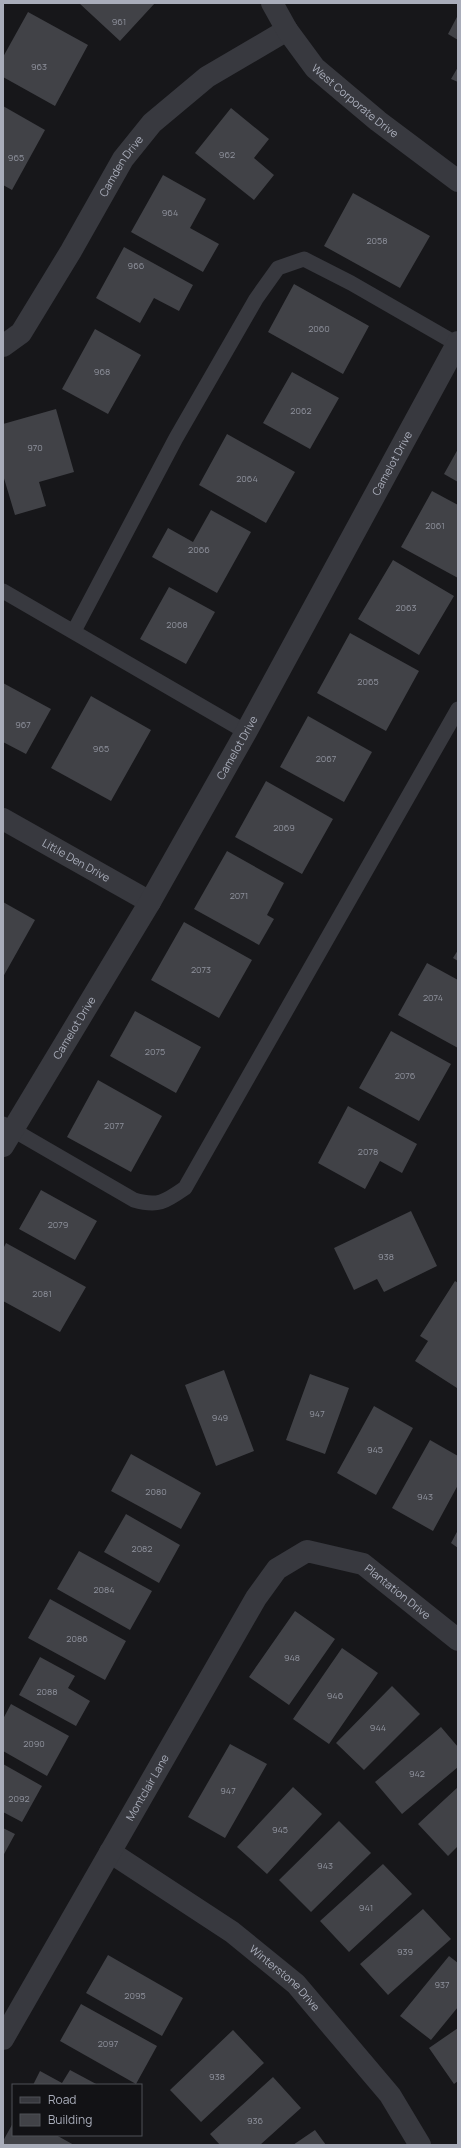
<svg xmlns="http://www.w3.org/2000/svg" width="461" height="2148" font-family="Manrope,sans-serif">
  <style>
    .building { fill: #414247 }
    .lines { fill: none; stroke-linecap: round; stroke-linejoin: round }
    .service { stroke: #38393f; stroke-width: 15 }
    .minor { stroke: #38393f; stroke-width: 22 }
    .tertiary { stroke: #38393f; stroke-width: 22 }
    .labels { text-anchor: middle; stroke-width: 3; stroke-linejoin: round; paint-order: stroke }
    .number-label { font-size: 9px; fill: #8f929d }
    .street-label { font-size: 11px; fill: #a9adba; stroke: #121215 }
  </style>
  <rect width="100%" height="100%" fill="#17171a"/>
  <path class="building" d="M 79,3 L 155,3 L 120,41 Z
    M 28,12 L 88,45 L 55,106 L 3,77 L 3,57 Z
    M 458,15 L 458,40 L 448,34 Z
    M 458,67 L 458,82 L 451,79 Z
    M 3,106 L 45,130 L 12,190 L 3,185 Z
    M 231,108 L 269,139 L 254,158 L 274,175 L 254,200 L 195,153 Z
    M 163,175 L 206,199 L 190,228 L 219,244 L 203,272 L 131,232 Z
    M 353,193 L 430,236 L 400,288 L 324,246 Z
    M 124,247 L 193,285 L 179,311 L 154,298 L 140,323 L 96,298 Z
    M 294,284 L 369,326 L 343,374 L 268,332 Z
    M 95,329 L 141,355 L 108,414 L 62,389 Z
    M 292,372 L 339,398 L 310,449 L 263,423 Z
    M 56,409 L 74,472 L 39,482 L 46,506 L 15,515 L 3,475 L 3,424 Z
    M 227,434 L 295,472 L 266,523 L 199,485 Z
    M 458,449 L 458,482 L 444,474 Z
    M 432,491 L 458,505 L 458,578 L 401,547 Z
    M 211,510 L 251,532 L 217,593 L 152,557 L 168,528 L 193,542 Z
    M 393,560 L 454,596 L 419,655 L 358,619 Z
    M 169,587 L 215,612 L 186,664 L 140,639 Z
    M 350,633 L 419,671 L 386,731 L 317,693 Z
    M 3,683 L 51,709 L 26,754 L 3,742 Z
    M 91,696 L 151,730 L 111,801 L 51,768 Z
    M 308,716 L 372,752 L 344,802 L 280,767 Z
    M 266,781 L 333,819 L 302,874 L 235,837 Z
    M 227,851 L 284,883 L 267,915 L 274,919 L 259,945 L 194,909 Z
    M 3,902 L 35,920 L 3,977 Z
    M 184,922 L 252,960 L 219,1018 L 151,980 Z
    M 458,950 L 458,961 L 453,958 Z
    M 427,963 L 458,980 L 458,1048 L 398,1015 Z
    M 135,1011 L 201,1047 L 176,1093 L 110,1056 Z
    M 391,1031 L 451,1064 L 419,1121 L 359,1088 Z
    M 98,1080 L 162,1116 L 131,1172 L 67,1137 Z
    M 348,1106 L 417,1144 L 402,1173 L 380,1161 L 365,1189 L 318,1163 Z
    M 41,1190 L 97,1221 L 75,1260 L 19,1229 Z
    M 411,1211 L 437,1266 L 384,1292 L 377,1279 L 354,1290 L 334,1248 Z
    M 6,1243 L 86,1287 L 60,1332 L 3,1301 L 3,1249 Z
    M 455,1281 L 458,1283 L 457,1388 L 415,1361 L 428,1341 L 420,1336 Z
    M 224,1370 L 254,1451 L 216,1466 L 185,1385 Z
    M 310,1374 L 349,1388 L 325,1454 L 286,1440 Z
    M 374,1406 L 413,1428 L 376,1495 L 337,1473 Z
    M 430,1440 L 458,1456 L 458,1485 L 433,1531 L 392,1508 Z
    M 131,1454 L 201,1493 L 181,1529 L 111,1491 Z
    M 126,1514 L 180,1545 L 159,1583 L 104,1552 Z
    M 458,1530 L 458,1548 L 451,1543 Z
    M 79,1551 L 152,1591 L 130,1630 L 57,1589 Z
    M 50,1599 L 126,1641 L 105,1680 L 28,1638 Z
    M 295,1611 L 335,1639 L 289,1705 L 249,1677 Z
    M 342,1648 L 378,1673 L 329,1744 L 293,1719 Z
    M 40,1657 L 75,1676 L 68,1688 L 90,1701 L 76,1726 L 19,1695 Z
    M 392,1686 L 420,1714 L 364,1770 L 336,1743 Z
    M 11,1704 L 69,1736 L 47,1776 L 3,1751 L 3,1719 Z
    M 441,1727 L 458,1747 L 458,1767 L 402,1814 L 375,1782 Z
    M 230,1744 L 267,1764 L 225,1838 L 188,1817 Z
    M 3,1764 L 42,1786 L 22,1822 L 3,1812 Z
    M 293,1787 L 322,1814 L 267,1874 L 237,1847 Z
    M 458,1787 L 458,1846 L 448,1856 L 418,1824 Z
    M 339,1821 L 371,1853 L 311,1912 L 279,1880 Z
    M 3,1828 L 15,1834 L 3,1856 Z
    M 383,1864 L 412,1894 L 349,1952 L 320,1921 Z
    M 423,1909 L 451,1939 L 388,1995 L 360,1964 Z
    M 108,1955 L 183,1998 L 162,2036 L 86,1993 Z
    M 449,1956 L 458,1963 L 458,2007 L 431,2040 L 400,2016 Z
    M 81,2004 L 157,2046 L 136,2084 L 60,2041 Z
    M 458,2028 L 458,2081 L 454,2084 L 429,2048 Z
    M 233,2030 L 264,2063 L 201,2122 L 170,2090 Z
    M 70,2070 L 98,2085 L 33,2085 L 40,2071 L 62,2083 Z
    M 273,2077 L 301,2108 L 260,2145 L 220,2145 L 210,2134 Z
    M 13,2123 L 13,2135 L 56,2135 L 74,2145 L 3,2145 L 3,2141 Z
    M 315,2130 L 326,2145 L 293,2145 Z"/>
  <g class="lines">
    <path class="service" d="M 3,591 L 246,732
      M 74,631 L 176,438 L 256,299 L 278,268 L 304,259 L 351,283 L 457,344
      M 3,1124 L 134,1200 C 158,1207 165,1202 185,1188 L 458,709"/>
    <g class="minor">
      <path id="s1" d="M 3,346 L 21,333 L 71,251 L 123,159 L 152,123 L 207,77 L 287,30"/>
      <path id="s2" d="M 3,819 L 150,902"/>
      <path id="s3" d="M 3,1146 L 150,902 L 246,732 L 458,342"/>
      <path id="s4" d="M 110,1852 L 232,1932 L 296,1984 L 390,2095 L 420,2145"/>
      <path id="s5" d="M 3,2039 L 256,1598 L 277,1569 L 307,1551 L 363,1564 L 458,1640"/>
    </g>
    <path class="tertiary" id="s6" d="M 272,3 L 287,30 L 315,68 L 378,121 L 458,181"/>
  </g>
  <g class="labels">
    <g class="number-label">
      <text x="119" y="25">961</text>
      <text x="39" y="70">963</text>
      <text x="227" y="158">962</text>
      <text x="16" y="161">965</text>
      <text x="170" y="216">964</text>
      <text x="377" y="244">2058</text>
      <text x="136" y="269">966</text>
      <text x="319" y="332">2060</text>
      <text x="102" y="375">968</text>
      <text x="301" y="414">2062</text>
      <text x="35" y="451">970</text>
      <text x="247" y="482">2064</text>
      <text x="435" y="529">2061</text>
      <text x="199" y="553">2066</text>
      <text x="406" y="611">2063</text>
      <text x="177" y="628">2068</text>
      <text x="368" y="685">2065</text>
      <text x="23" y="728">967</text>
      <text x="101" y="752">965</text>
      <text x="326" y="762">2067</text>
      <text x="284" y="831">2069</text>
      <text x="239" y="899">2071</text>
      <text x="201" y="973">2073</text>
      <text x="433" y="1001">2074</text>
      <text x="155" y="1055">2075</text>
      <text x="405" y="1079">2076</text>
      <text x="114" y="1129">2077</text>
      <text x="368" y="1155">2078</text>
      <text x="58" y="1228">2079</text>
      <text x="386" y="1260">938</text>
      <text x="42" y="1297">2081</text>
      <text x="317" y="1417">947</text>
      <text x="220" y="1421">949</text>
      <text x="375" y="1453">945</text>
      <text x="156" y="1495">2080</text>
      <text x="425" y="1500">943</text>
      <text x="142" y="1552">2082</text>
      <text x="104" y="1593">2084</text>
      <text x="77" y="1642">2086</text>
      <text x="292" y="1661">948</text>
      <text x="47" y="1695">2088</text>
      <text x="335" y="1699">946</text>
      <text x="378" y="1731">944</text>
      <text x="34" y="1747">2090</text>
      <text x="417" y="1777">942</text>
      <text x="228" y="1794">947</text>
      <text x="19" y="1802">2092</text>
      <text x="280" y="1833">945</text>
      <text x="325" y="1869">943</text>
      <text x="366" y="1911">941</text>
      <text x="405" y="1955">939</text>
      <text x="442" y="1988">937</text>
      <text x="135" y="1999">2095</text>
      <text x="108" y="2047">2097</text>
      <text x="217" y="2080">938</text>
      <text x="255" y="2124">936</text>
    </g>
    <g class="street-label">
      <text dy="4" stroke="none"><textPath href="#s6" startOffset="130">West Corporate Drive</textPath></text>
      <text dy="4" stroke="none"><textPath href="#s1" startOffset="217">Camden Drive</textPath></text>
      <text dy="4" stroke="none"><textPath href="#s3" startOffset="786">Camelot Drive</textPath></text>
      <text dy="4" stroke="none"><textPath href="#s3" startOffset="462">Camelot Drive</textPath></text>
      <text dy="4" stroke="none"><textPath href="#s2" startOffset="84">Little Den Drive</textPath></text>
      <text dy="4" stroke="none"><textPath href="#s3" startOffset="138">Camelot Drive</textPath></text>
      <text dy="4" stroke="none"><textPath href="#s5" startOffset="681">Plantation Drive</textPath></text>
      <text dy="4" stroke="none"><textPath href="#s5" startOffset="290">Montclair Lane</textPath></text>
      <text dy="4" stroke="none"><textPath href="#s4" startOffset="216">Winterstone Drive</textPath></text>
    </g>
  </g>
  <rect width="461" height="2148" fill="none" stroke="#a9adba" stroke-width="8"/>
  <rect x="12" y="2084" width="130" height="52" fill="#121215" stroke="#4e5057"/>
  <rect x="20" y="2097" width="20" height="6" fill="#38393f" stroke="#4e5057"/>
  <text x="48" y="2104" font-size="12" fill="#a9adba">Road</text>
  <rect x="20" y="2114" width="20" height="12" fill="#414247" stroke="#4e5057"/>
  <text x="48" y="2124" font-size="12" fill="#a9adba">Building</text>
</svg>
